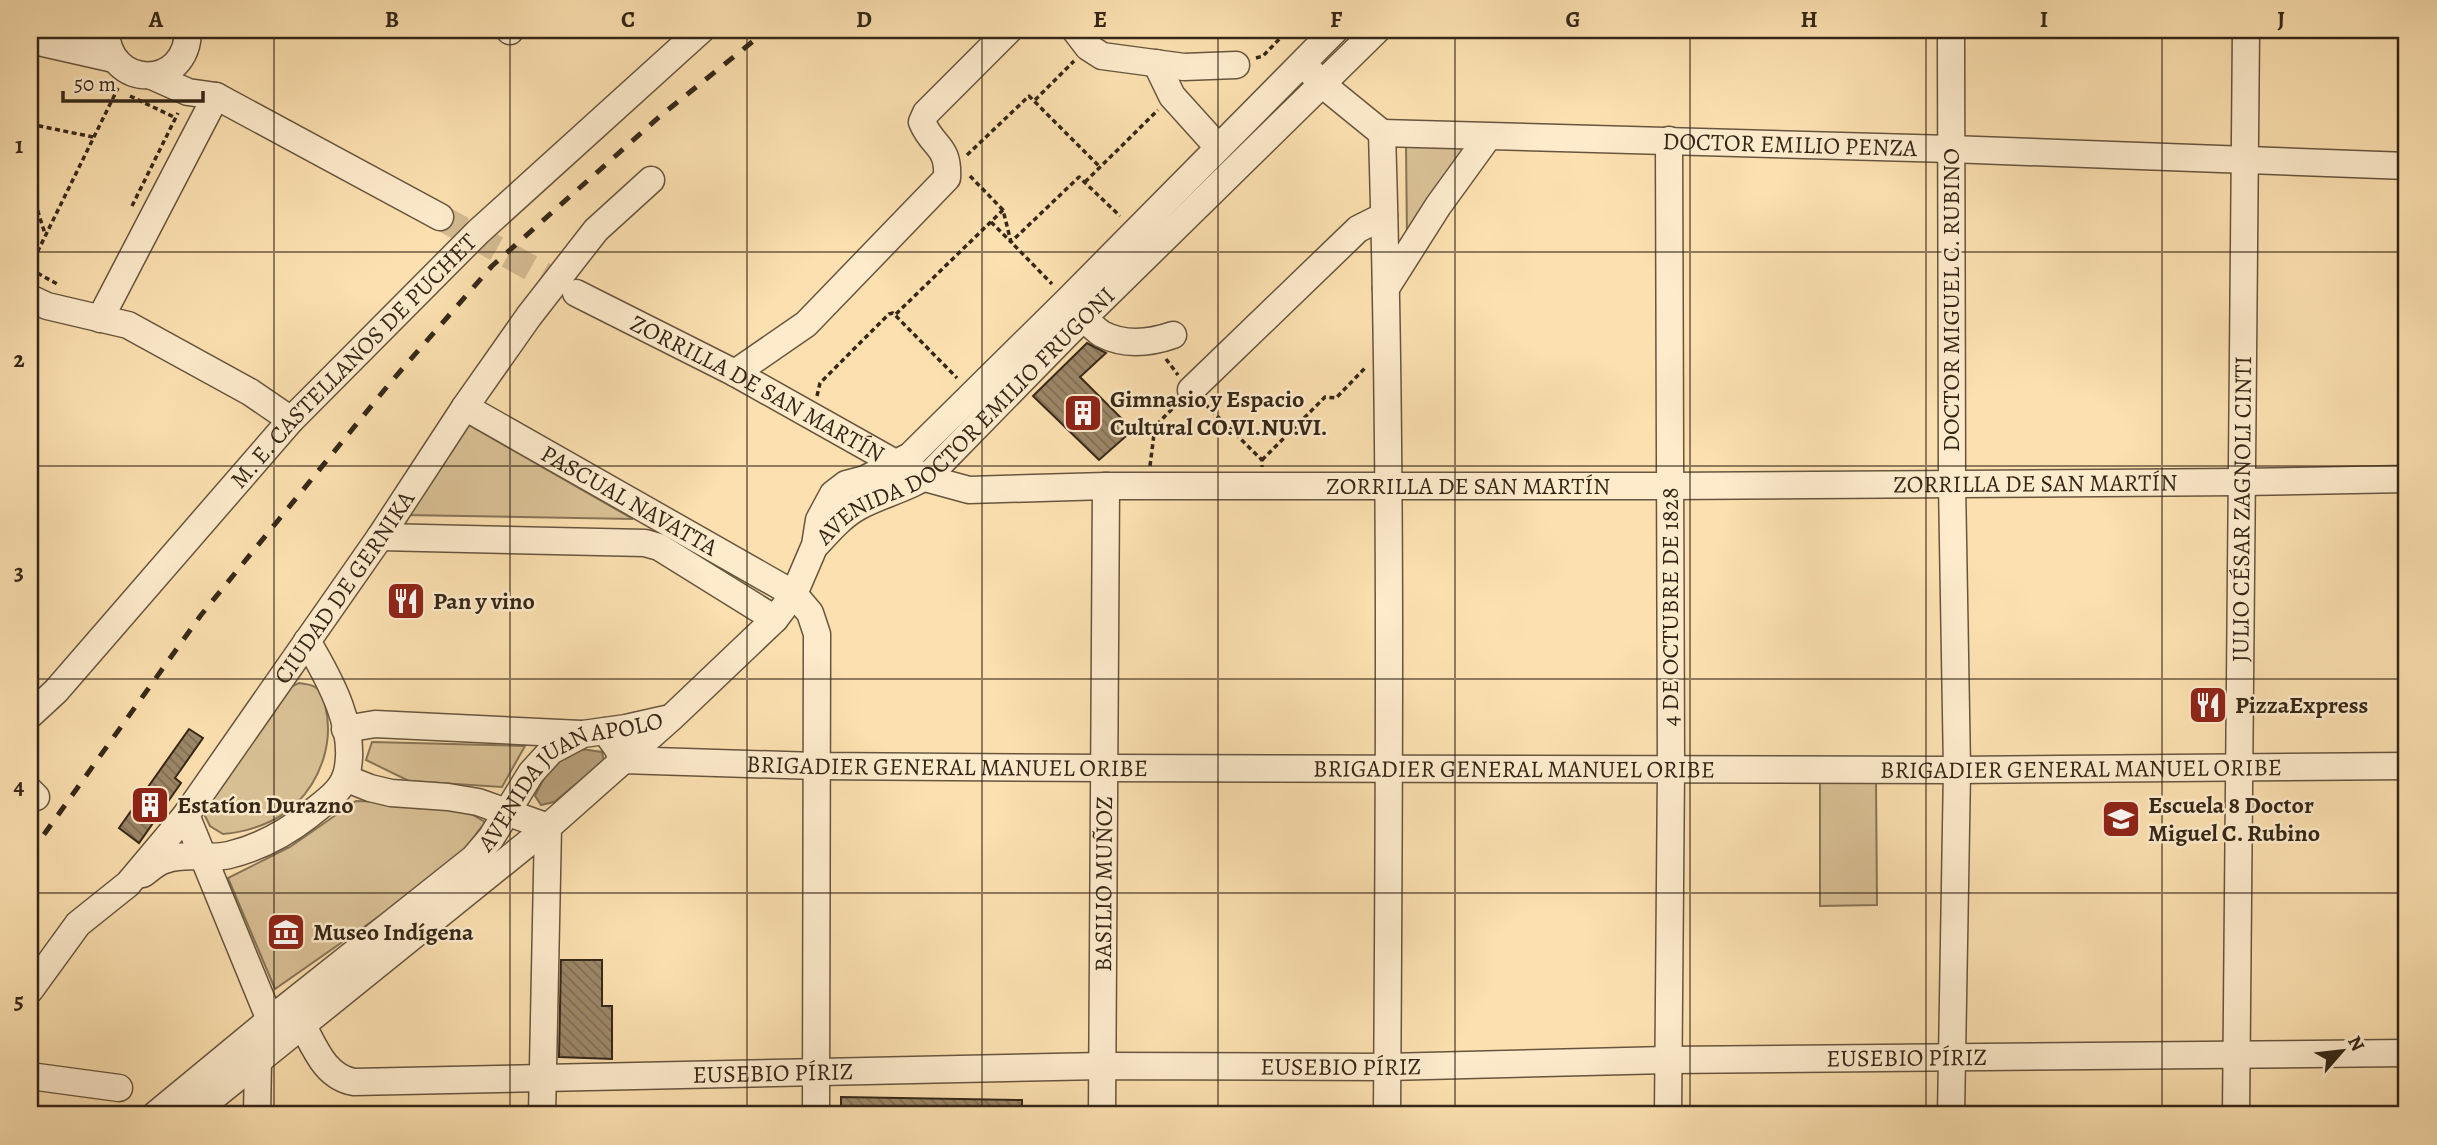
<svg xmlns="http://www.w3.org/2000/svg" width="2437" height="1145" font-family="Alegreya,serif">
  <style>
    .park { fill: #dac196; stroke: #887457; stroke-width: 2 }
    .water { fill: #b8a17c; stroke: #847054; stroke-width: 2 }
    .building { fill: url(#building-back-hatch); stroke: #352718; stroke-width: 2 }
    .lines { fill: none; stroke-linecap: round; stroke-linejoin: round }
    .minor-tunnel { stroke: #d4bb92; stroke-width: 26; stroke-dasharray: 26 13; stroke-linecap: butt }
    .minor-casing { stroke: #67553e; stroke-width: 29 }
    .path { stroke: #352718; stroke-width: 3.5; stroke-dasharray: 5 3.5; stroke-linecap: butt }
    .minor { stroke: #fdebcc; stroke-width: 26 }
    .rail { stroke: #352718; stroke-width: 5; stroke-dasharray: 12 12; stroke-linecap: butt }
    .grid { fill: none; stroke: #352718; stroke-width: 2; stroke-opacity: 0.55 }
    .labels { text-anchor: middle; stroke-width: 5; stroke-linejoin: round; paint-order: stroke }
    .street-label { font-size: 24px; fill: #352718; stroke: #fdebcc }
    .poi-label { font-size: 24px; font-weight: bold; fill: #352718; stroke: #fdebcc; text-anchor: start }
    .neatline { fill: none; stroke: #352718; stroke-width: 2.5 }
    .grid-label { font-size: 23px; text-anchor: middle; font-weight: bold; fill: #352718 }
  </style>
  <defs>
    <pattern id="building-back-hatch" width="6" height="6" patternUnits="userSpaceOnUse" patternTransform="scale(1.75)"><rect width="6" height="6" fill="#9c8767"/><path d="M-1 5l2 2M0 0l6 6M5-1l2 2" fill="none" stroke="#806e54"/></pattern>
  </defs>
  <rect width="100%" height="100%" fill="#fce0b0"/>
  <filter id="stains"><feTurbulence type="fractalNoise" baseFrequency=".00286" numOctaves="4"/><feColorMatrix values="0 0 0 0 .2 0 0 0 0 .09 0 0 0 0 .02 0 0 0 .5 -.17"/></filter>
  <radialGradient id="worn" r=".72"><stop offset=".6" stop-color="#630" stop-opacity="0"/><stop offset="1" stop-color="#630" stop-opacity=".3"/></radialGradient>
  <path class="park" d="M 1406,146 L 1467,146 L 1407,240 Z
    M 469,425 L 633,519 L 403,515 Z
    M 299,683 C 304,684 311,684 315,687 C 322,691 323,698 325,705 C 334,740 322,778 296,804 C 277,822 249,832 223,834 L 210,826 L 203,812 L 290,687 Z
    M 372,742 L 525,746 L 502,787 L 409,781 L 366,760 Z
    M 1820,779 L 1876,779 L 1877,905 L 1820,906 Z
    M 356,801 L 439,804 L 466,811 L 485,822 L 454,864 L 275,989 L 228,878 L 290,847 Z"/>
  <path class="water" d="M 581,749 L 602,752 L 604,761 L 554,802 L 541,805 L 535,796 C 548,769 552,760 581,749 Z"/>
  <path class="building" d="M 1087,343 L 1106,353 L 1080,377 L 1133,430 L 1099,460 L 1033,396 Z
    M 189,729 L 203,738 L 175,778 L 181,783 L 139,843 L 119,828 Z
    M 561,960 L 602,960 L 602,1006 L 612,1006 L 612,1059 L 559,1057 Z
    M 841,1097 L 1022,1100 L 1022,1115 L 841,1115 Z"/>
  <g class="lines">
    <path class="minor-tunnel" d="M 440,217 L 574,292"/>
    <g class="minor-casing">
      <g id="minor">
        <path d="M 79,30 L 106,34"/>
        <path d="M 106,30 C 107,90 188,91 188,30"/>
        <path d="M 509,30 L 510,31"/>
        <path d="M 1075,30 L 1088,47 L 1102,56 L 1184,67 L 1236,65"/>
        <path d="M 30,40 L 114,59"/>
        <path d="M 1156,63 L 1172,96 L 1218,147"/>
        <path d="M 1312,73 L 1323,85 L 1382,133"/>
        <path d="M 152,76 L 188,92 L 216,96 L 440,217"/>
        <path id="s1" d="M 1382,133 L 1950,149 L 2407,166"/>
        <path d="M 1382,133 C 1392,460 1389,788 1387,1115"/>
        <path d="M 1386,288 L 1438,206 L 1488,137"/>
        <path id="s2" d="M 576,293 L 735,373 L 897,464 L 925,478 L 969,490 L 1106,486 L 1669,486 L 2240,482 L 2407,479"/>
        <path d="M 30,298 L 47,306 L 128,325 L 250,392 L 291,420"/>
        <path d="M 1074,307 C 1082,315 1092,328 1102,334 C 1125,346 1150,343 1173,335"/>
        <path d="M 100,319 L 216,96"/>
        <path d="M 735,373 L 806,324 L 947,178 C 949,145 933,148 922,122 L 926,113 L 1009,30"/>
        <path d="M 1191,390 L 1358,229 L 1384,216"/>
        <path id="s3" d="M 465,407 L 794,594 L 810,613 L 817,634 L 816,1115"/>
        <path d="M 380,537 L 645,543 L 659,547 L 775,619"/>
        <path id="s4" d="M 817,544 C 830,530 842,516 858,507 C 883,493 913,488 934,470 L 1067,334 L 1377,30"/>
        <path id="s5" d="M 30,715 L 56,691 L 291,420 L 478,232 L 701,30"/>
        <path d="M 345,729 L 375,724 L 581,734"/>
        <path id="s6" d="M 605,731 L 618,749 L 622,760 L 816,766 L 1104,768 L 1957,770 L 2407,766"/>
        <path d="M 345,778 L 370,788 L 391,793 L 448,797 L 478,802 L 548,827 L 542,1115"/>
        <path d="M 30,791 L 36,797"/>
        <path d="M 186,815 L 270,1020"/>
        <path d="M 143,874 C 150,869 157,862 165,860 C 185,852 208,860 229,855 C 258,848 286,833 309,815 C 322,804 340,793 346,776 C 359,731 329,678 307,641"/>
        <path id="s7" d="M 30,990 L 78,924 L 128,884 L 186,815 L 380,537 L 465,407 L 529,316 L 596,230 L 651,180"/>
        <path id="s8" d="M 302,1024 C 315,1048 325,1077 354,1082 L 1102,1066 L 1387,1067 L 1667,1060 L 2407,1053"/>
        <path d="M 30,1076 L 119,1088"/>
        <path id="s9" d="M 155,1115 L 270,1020 L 474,858 L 491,838 L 531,773 L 551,751 L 583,734 L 626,728 L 666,719"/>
        <path d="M 191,1115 L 548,827 L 671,718 L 775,619 L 794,594 L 815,545 L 819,520 L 833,494 L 846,484 L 865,479 L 910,456 L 1068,300 L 1335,30"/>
        <path d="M 257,1115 L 258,1060"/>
        <path id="s10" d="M 1102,1115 L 1106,486"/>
        <path d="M 1668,1115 L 1671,768 L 1669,140"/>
        <path d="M 1951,1115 L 1957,770 L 1952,483 L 1951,30"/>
        <path id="s11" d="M 2236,1115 L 2246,30"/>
      </g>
    </g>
    <path class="path" d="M 1256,58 L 1263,56 L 1288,30
      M 130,96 L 176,118
      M 1035,100 L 1074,61
      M 30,124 L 93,137
      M 967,155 L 1029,96 L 1100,167
      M 970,176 L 1003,210 L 1011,242 L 1052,284
      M 1085,182 L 1158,110
      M 30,186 L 45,234
      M 132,206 L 178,113
      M 991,222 L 1011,242 L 1079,177 L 1120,216
      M 30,267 L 118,88
      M 30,269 L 59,285
      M 896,314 L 1003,210
      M 1166,359 L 1178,375
      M 817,396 L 820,383 L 889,314 L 893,313 L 957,378
      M 1205,404 L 1262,460 L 1262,467
      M 1262,460 L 1325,397 L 1336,398 L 1365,368
      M 1150,466 L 1155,426 L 1177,404"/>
    <use href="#minor" class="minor"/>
    <path class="rail" d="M 30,854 L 201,615 L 390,383 L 492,266 L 659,117 L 767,30"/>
  </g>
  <path class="grid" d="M 274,30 L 274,1115M 510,30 L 510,1115M 747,30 L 747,1115M 982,30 L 982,1115M 1218,30 L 1218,1115M 1455,30 L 1455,1115M 1690,30 L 1690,1115M 1926,30 L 1926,1115M 2162,30 L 2162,1115M 30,252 L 2407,252M 30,466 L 2407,466M 30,679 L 2407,679M 30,893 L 2407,893"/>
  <defs>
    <g id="building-square" transform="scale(2.0125)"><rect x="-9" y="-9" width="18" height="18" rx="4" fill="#8f2418" stroke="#fdebcc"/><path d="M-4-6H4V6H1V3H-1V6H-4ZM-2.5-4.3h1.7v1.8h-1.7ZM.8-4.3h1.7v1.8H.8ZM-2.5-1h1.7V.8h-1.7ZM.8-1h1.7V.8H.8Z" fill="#fff"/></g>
    <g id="restaurant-square" transform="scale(2.0125)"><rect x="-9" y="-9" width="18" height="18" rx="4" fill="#8f2418" stroke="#fdebcc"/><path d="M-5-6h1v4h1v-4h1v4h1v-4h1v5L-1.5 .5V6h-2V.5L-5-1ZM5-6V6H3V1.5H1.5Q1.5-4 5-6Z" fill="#fff"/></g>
    <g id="school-square" transform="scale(2.0125)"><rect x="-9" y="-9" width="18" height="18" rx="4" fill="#8f2418" stroke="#fdebcc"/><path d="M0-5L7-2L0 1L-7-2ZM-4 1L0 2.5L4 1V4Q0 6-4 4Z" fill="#fff"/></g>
    <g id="museum-square" transform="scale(2.0125)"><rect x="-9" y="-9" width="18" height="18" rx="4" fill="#8f2418" stroke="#fdebcc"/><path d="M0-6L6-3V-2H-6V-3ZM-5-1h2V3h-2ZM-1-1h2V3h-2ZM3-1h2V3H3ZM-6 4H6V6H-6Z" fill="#fff"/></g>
  </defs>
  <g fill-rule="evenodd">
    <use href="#building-square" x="1083" y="413"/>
    <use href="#restaurant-square" x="406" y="601"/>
    <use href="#restaurant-square" x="2208" y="705"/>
    <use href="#building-square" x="150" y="805"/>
    <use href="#school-square" x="2121" y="819"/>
    <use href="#museum-square" x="286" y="932"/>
  </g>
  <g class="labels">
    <g class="street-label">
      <text dy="8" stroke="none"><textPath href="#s1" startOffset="408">DOCTOR EMILIO PENZA</textPath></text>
      <text transform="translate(1951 300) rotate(-90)" y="8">DOCTOR MIGUEL C. RUBINO</text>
      <text dy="8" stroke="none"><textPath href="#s5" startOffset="480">M. E. CASTELLANOS DE PUCHET</textPath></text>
      <text dy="8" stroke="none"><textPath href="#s2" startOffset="205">ZORRILLA DE SAN MARTÍN</textPath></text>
      <text dy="8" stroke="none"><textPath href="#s4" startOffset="198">AVENIDA DOCTOR EMILIO FRUGONI</textPath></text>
      <text dy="8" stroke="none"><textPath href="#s2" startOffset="1507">ZORRILLA DE SAN MARTÍN</textPath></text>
      <text dy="8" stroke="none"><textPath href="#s2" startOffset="940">ZORRILLA DE SAN MARTÍN</textPath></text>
      <text dy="8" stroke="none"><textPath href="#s3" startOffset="189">PASCUAL NAVATTA</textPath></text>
      <text dy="8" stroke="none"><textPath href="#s11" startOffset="606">JULIO CÉSAR ZAGNOLI CINTI</textPath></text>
      <text dy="8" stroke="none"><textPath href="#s7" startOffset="513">CIUDAD DE GERNIKA</textPath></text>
      <text transform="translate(1670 607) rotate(-90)" y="8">4 DE OCTUBRE DE 1828</text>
      <text dy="8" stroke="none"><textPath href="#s6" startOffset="359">BRIGADIER GENERAL MANUEL ORIBE</textPath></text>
      <text dy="8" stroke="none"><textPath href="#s6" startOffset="926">BRIGADIER GENERAL MANUEL ORIBE</textPath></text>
      <text dy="8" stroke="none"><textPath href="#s6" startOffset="1493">BRIGADIER GENERAL MANUEL ORIBE</textPath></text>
      <text dy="8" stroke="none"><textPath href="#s9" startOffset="541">AVENIDA JUAN APOLO</textPath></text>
      <text dy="8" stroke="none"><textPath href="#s10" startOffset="231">BASILIO MUÑOZ</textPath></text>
      <text dy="8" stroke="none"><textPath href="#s8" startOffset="1634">EUSEBIO PÍRIZ</textPath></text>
      <text dy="8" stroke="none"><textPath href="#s8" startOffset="1068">EUSEBIO PÍRIZ</textPath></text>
      <text dy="8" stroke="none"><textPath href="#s8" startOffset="500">EUSEBIO PÍRIZ</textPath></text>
    </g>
    <g class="poi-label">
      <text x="1110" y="407">Gimnasio y Espacio<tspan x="1110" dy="28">Cultural CO.VI.NU.VI.</tspan></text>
      <text x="433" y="609">Pan y vino</text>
      <text x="2235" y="713">PizzaExpress</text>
      <text x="177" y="813">Estatíon Durazno</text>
      <text x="2148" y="813">Escuela 8 Doctor<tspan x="2148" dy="28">Miguel C. Rubino</tspan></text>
      <text x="313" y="940">Museo Indígena</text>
    </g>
  </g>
  <rect width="2437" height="1145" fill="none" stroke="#fce0b0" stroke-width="77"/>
  <g transform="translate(2342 1051) rotate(62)" stroke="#fdebcc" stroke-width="5" paint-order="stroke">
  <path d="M0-5L12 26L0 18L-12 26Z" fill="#352718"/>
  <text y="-10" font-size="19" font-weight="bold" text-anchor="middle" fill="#352718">N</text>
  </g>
  <path d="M63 91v10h140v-10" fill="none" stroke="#352718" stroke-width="3.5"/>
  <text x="74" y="91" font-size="21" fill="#352718" stroke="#fdebcc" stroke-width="5" paint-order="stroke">50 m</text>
  <rect x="38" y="38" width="2360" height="1068" class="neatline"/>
  <g class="grid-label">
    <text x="156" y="27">A</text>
    <text x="392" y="27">B</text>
    <text x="628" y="27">C</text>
    <text x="864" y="27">D</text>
    <text x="1100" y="27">E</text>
    <text x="1336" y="27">F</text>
    <text x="1573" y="27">G</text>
    <text x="1809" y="27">H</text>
    <text x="2044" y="27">I</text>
    <text x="2281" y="27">J</text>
    <text x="19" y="153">1</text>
    <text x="19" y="367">2</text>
    <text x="19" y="580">3</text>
    <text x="19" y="794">4</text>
    <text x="19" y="1008">5</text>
  </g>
  <rect width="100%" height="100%" filter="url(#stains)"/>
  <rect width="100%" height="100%" fill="url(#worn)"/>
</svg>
